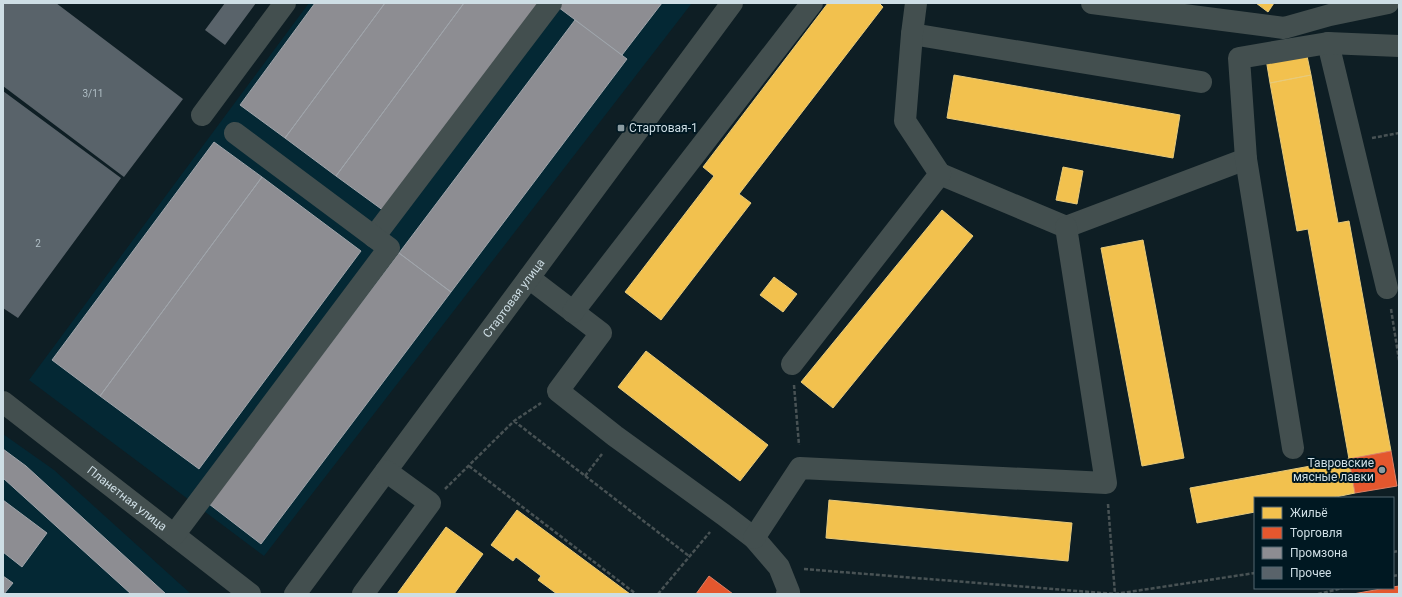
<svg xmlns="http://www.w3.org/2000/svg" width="1402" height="597" font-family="Roboto,sans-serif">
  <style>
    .built { fill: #042834 }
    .homes { fill: #f2c14e; stroke: #e7ca7b }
    .shops { fill: #e4572e; stroke: #dd8065 }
    .industry { fill: #8d8d92; stroke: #a0a5ab }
    .building { fill: #59636a }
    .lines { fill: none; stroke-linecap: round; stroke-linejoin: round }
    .path { stroke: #485254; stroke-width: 2.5; stroke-dasharray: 4 2; stroke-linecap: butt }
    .minor { stroke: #434f4f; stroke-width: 22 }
    .poi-dot { fill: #8b9ba1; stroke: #001822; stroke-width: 1.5 }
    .labels { text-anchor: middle; stroke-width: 4; stroke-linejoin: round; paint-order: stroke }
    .number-label { font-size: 10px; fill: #b1bfc6 }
    .poi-label { font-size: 12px; fill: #cedee5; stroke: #001822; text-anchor: start }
    .street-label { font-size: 12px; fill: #cedee5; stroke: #001822 }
  </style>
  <rect width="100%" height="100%" fill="#0e1e24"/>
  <path class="built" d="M 309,3 L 692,3 L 264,556 L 29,380 Z
    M 3,434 L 54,470 L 191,594 L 3,594 Z"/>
  <path class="homes" d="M 828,3 L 879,3 L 883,7 L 739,194 L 751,203 L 661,320 L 625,292 L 714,176 L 703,167 Z
    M 1256,3 L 1274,3 L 1268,12 Z
    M 1306,51 L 1311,75 L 1270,83 L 1266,59 Z
    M 954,75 L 1180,115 L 1173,158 L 947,118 Z
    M 1311,75 L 1338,223 L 1349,221 L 1391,451 L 1349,459 L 1308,229 L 1297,231 L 1270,83 Z
    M 1063,167 L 1083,171 L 1077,204 L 1056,200 Z
    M 942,210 L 973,236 L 833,408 L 801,382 Z
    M 1143,240 L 1184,458 L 1142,466 L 1101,248 Z
    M 774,277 L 797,294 L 783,312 L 760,295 Z
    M 646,351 L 768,445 L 740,481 L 618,387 Z
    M 1349,459 L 1355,493 L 1331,498 L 1255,498 L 1255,512 L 1197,523 L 1190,488 Z
    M 829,500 L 1072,523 L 1068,561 L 826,538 Z
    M 517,510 L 630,594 L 557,594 L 538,580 L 541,576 L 516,557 L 513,561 L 491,545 Z
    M 446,527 L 483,554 L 454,594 L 397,594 Z"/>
  <path class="shops" d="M 1391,451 L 1397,486 L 1355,493 L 1349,459 Z
    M 709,576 L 733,594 L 696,594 Z
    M 1399,586 L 1399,594 L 1353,594 L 1386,588 L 1393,588 L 1393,587 Z"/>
  <path class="industry" d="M 315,3 L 385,3 L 285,138 L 240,105 Z
    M 385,3 L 464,3 L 336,176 L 285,138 Z
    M 464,3 L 539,3 L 384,211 L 336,176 Z
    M 560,3 L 662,3 L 622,55 L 558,7 Z
    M 575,20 L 627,59 L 451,292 L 399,253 Z
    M 214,142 L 262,177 L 100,396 L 52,360 Z
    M 262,177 L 361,251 L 199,469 L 100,396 Z
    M 399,253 L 451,292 L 261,544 L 209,504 Z
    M 3,449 L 26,466 L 166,594 L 131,594 L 3,478 Z
    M 3,500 L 47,533 L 22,567 L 3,552 Z
    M 3,576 L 13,583 L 4,594 L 3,594 Z"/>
  <path class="building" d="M 3,3 L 56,3 L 183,99 L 124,177 L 3,86 Z
    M 225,3 L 256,3 L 225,45 L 205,30 Z
    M 3,91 L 121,178 L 18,318 L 3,308 Z"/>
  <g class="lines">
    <path class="path" d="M 1372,138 L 1399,133
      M 1391,309 L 1399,360
      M 794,385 L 799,445
      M 514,421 L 689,556
      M 469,466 L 636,594
      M 585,476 L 602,454
      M 445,489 L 514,421 L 541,403
      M 1108,504 L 1115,594
      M 1393,552 L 1399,551
      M 804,569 L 1115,594 L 1255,573
      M 1393,576 L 1399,575
      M 658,594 L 710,532
      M 1318,594 L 1343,588"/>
    <g class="minor">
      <path d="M 1092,3 L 1284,28 L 1330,15 L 1388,3"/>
      <path d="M 912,34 L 1201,82"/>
      <path d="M 1328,43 L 1387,288"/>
      <path d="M 202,115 L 285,3"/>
      <path d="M 940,174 L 1066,227 L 1246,159"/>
      <path d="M 374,237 L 551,3"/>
      <path d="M 529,278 L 601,333 L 558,391 L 615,436 L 724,515 L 754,538 L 779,567 L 789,592 L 787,594"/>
      <path d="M 573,312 L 812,3"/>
      <path d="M 792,364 L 940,174 L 905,121 L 912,34 L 916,3"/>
      <path id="s1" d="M 3,402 L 250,594"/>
      <path d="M 1293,448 L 1246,159 L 1239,58 L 1328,43 L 1399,46"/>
      <path d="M 174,535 L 389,248 L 235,133"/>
      <path d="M 754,538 L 800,468 L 1106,483 L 1066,227"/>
      <path id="s2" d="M 295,594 L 732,3"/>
      <path d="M 363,594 L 430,503 L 386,471"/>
    </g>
  </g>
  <g class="poi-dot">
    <rect x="617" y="124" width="8" height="8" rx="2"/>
    <circle cx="1382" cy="470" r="4"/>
  </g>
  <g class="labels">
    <g class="number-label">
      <text x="93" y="97">3/11</text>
      <text x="38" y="247">2</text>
    </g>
    <g class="poi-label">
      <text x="629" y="132">Стартовая-1</text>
      <text x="1374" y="467" text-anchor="end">Тавровские<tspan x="1374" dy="14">мясные лавки</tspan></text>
    </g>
    <g class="street-label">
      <text dy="4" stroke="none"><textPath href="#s2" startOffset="368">Стартовая улица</textPath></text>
      <text dy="4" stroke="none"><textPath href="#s1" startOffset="157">Планетная улица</textPath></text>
    </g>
  </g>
  <rect width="1402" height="597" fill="none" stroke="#cedee5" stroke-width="8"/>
  <rect x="1254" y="497" width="140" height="92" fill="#001822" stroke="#526770"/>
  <rect x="1262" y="507" width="20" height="12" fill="#f2c14e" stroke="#526770"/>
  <text x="1290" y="517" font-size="12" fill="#cedee5">Жильё</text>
  <rect x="1262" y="527" width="20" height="12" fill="#e4572e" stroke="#526770"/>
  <text x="1290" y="537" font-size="12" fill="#cedee5">Торговля</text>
  <rect x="1262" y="547" width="20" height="12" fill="#8d8d92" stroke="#526770"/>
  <text x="1290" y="557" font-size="12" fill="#cedee5">Промзона</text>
  <rect x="1262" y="567" width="20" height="12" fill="#59636a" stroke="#526770"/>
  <text x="1290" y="577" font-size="12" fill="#cedee5">Прочее</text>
</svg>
